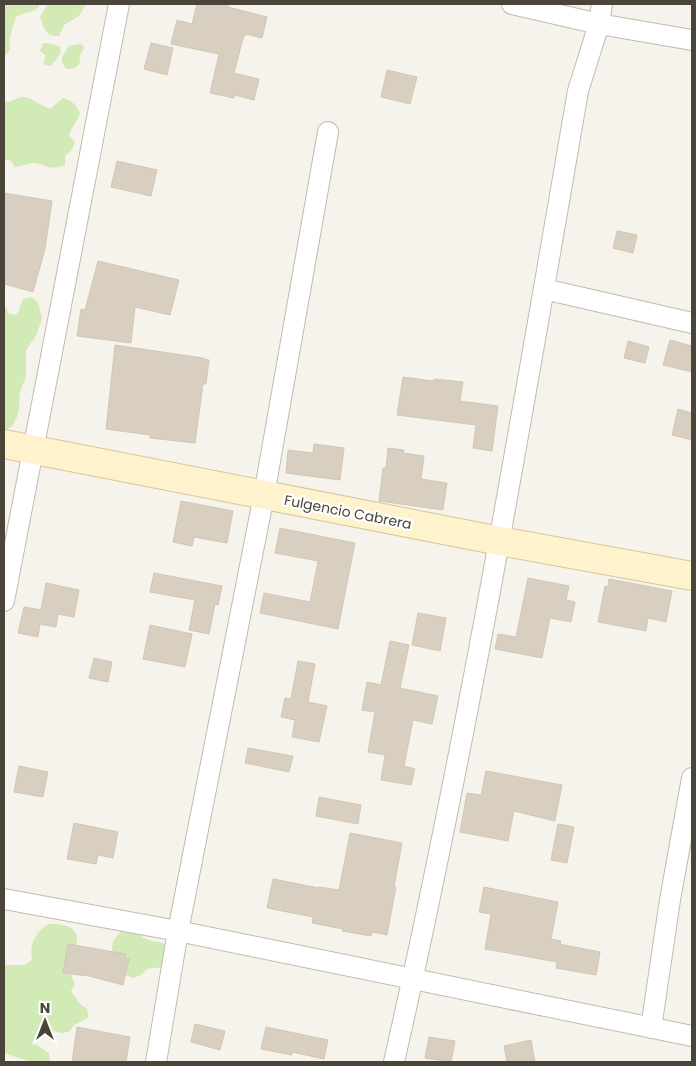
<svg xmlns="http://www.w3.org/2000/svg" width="696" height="1066" font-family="Poppins,sans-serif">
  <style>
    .green { fill: #d2eab5 }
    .building { fill: #d8cfc1; stroke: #d3c7b4 }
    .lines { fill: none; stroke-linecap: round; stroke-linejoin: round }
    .minor-casing { stroke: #c2bbae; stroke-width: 22 }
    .secondary-casing { stroke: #d6c79b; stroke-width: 30 }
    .minor { stroke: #fff; stroke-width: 20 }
    .secondary { stroke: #fff3cd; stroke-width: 28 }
    .labels { text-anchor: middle; stroke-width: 4.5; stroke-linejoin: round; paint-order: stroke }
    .street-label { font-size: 14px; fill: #4b4439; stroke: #fff }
  </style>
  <rect width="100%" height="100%" fill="#f6f3ec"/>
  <path class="green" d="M 4,4 L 39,4 L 39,7 C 31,14 24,12 16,17 C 13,28 8,39 10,49 L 4,58 Z
    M 48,4 L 85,4 L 85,6 L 79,16 L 64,25 L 59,36 C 45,37 44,27 40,17 Z
    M 43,43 L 52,44 L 60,47 L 61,53 L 51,66 L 43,64 L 46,56 L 40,51 Z
    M 81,44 L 84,47 L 79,58 L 81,62 L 75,68 L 66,69 L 62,62 L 62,57 L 69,46 Z
    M 21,97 C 32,97 39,105 50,109 L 63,98 C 73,101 76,105 80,114 C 77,122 71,127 69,136 L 75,142 L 72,150 L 65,156 L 65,165 C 47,172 46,163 32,163 C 27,164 21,166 15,167 L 10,160 L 4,160 L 4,101 L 8,102 Z
    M 31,297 L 38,302 L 42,319 L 36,336 L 26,350 L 26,376 L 20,392 L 19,409 L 17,417 L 13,425 L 4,432 L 4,304 L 9,314 L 17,315 L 23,299 Z
    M 48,924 C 61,924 79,925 77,942 C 76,949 71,954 70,961 C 68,969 72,976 75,984 L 71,991 L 80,1004 L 87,1009 L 89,1017 L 74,1025 L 69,1032 L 61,1033 L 52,1031 L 35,1035 L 35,1044 L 49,1053 L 50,1061 L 31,1062 L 4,1053 L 4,965 L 25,965 L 32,960 C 29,944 35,933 48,924 Z
    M 124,928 L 141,929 L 142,937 C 150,942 157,941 166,944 L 163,967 L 147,969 L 141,975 L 133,978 L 121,973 L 116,957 L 112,949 L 113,941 Z"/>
  <path class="building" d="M 197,4 L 228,4 L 228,7 L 267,17 L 262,38 L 246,34 L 246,36 L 244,35 L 234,73 L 259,79 L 254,100 L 235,95 L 234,98 L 210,93 L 219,54 L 171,44 L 177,20 L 192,24 Z
    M 151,43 L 173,48 L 167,75 L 144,69 Z
    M 387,70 L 417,77 L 410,104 L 381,97 Z
    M 117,161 L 157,170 L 151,196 L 111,187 Z
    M 4,193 L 52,201 L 45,249 L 33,292 L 4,284 Z
    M 617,231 L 637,235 L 633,253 L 613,248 Z
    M 98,261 L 179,280 L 170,315 L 135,307 L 131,343 L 77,336 L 81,309 L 85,310 Z
    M 670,340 L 692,346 L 692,372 L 663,365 Z
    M 628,341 L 649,347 L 645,363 L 624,358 Z
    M 115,345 L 203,358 L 203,359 L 209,360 L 206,384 L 203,384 L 195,443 L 150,438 L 150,435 L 106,429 Z
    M 403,377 L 433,381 L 434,379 L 463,382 L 460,401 L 498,406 L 492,451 L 473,448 L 476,425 L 397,415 Z
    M 678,409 L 692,413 L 692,440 L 672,435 Z
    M 314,444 L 344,448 L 340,480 L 286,473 L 288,450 L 313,453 Z
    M 388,448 L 404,450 L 403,453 L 424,456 L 421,479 L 447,483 L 443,510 L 379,501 L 383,468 L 386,468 Z
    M 181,501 L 233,511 L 227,543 L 194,537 L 192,546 L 173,542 Z
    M 280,528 L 355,543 L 338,629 L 260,613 L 264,593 L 310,602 L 318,561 L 275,553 Z
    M 154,573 L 222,586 L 218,605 L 215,604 L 209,634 L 189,630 L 195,600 L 150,592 Z
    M 528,578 L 569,586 L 566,600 L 575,602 L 571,622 L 550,618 L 542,658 L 495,649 L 498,634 L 516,637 Z
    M 609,579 L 672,591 L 666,622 L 648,618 L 646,631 L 598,622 L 605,586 L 608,587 Z
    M 46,583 L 79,590 L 74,617 L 58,614 L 56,627 L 40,624 L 38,637 L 18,633 L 24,607 L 41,610 Z
    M 418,613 L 446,618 L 440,651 L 412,645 Z
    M 150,625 L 192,634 L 185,667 L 143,659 Z
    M 390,641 L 409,645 L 400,688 L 438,696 L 432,724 L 413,720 L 404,766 L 415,769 L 411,785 L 381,780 L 385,755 L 368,752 L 375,712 L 362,710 L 367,682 L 381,685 Z
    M 94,658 L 112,662 L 108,682 L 89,678 Z
    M 298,661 L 315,664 L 308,702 L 327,706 L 319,742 L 292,737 L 295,720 L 281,717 L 285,698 L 291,699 Z
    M 248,748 L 293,756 L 289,772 L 245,763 Z
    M 19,766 L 48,772 L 43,797 L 14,792 Z
    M 486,771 L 562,785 L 555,821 L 514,811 L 508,841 L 460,832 L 467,793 L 481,795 Z
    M 319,797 L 361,805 L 358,824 L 316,816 Z
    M 74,823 L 118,832 L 113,858 L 98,855 L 96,864 L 67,859 Z
    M 558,824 L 574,827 L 567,863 L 551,860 Z
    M 350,833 L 402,843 L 394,887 L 396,887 L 387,935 L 372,932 L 371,936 L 342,931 L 343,929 L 312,923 L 313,917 L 267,908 L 273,879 L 319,888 L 319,887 L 339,890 Z
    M 484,887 L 558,902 L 551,939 L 561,941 L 560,944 L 600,952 L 596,975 L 556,968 L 557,962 L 485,949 L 491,914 L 479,912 Z
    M 68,944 L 126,954 L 125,958 L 129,959 L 123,985 L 89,976 L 63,973 Z
    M 195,1024 L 225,1031 L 220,1050 L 191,1042 Z
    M 77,1027 L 130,1037 L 126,1062 L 72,1062 Z
    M 266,1027 L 328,1040 L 324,1059 L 292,1052 L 292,1055 L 261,1049 Z
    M 429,1037 L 455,1041 L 451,1062 L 425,1058 Z
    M 531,1040 L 535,1062 L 507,1062 L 504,1046 Z"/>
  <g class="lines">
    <g class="minor-casing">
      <path id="minor" d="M 512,4 L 599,24 L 692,40
        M 544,289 L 692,323
        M 4,601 L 119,4
        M 4,899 L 178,931 L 692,1036
        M 651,1028 L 670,900 L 692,778
        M 156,1062 L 178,931 L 264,495 L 328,132
        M 394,1062 C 467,741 522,416 578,91 L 599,24 L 602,4"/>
    </g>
    <g class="secondary-casing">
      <path id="secondary" d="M 4,444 L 500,541 L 692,576"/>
    </g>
    <use href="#minor" class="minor"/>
    <use href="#secondary" class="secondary"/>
  </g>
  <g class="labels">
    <g class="street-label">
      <text transform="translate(348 512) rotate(11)" y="5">Fulgencio Cabrera</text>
    </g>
  </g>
  <rect width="696" height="1066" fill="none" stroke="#4b4439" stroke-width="10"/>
  <g transform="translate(45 1021)" stroke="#ffffff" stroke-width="4" paint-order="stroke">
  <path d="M0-4L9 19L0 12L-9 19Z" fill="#4b4439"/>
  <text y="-8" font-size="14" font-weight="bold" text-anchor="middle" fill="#4b4439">N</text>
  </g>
</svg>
